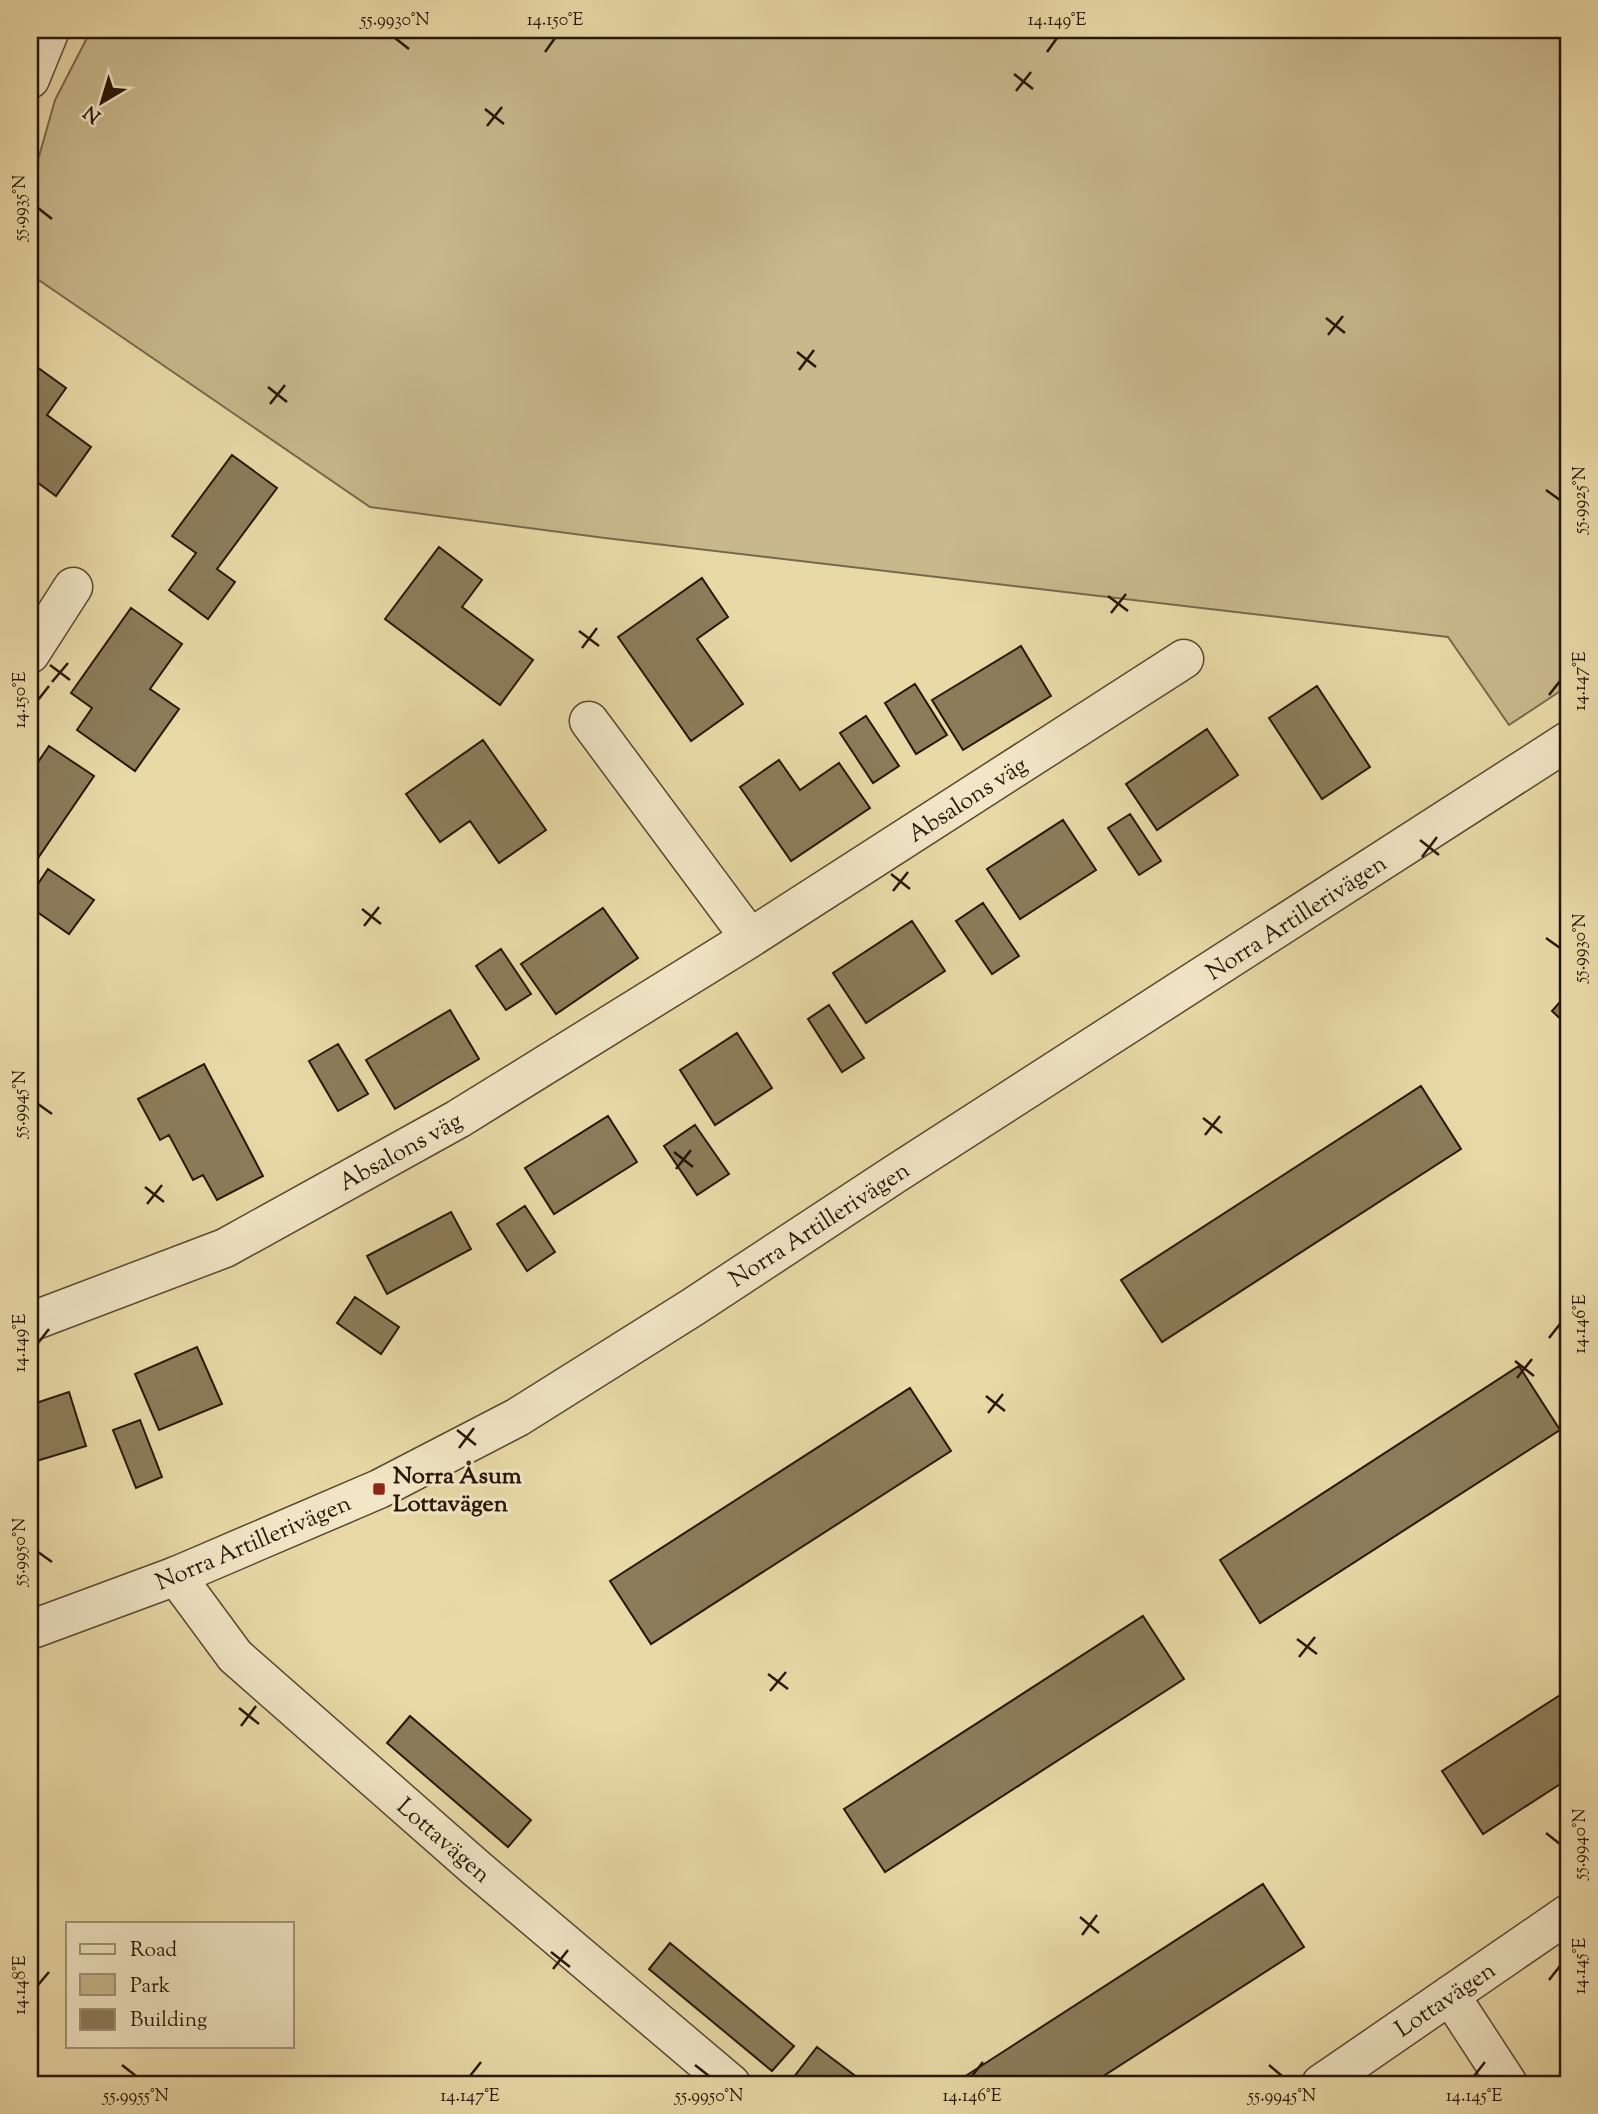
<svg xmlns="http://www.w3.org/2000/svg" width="1598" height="2114" font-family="'Sorts Mill Goudy',serif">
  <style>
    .green { fill: #c8b88c; stroke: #78684a; stroke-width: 2 }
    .building { fill: #8c7c5a; stroke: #271707; stroke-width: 2 }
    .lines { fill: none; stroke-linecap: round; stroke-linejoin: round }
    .minor-casing { stroke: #58482f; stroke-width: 41 }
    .tertiary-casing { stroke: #58482f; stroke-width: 41 }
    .minor { stroke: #f1e6c6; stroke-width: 38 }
    .tertiary { stroke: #f1e6c6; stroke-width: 38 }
    .ticks { fill: none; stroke: #271707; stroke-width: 2.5 }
    .poi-dot { fill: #8f2418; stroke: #f1e6c6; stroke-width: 2.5 }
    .labels { text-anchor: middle; stroke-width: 6; stroke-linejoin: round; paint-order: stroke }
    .street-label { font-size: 24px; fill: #271707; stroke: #f1e6c6 }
    .poi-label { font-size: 24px; font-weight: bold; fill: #271707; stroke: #f1e6c6; text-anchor: start }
    .neatline { fill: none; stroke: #271707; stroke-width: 2.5 }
    .ticks-label { font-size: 18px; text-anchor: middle; fill: #271707 }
  </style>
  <rect width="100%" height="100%" fill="#e9d9a7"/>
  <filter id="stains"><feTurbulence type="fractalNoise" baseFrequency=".00286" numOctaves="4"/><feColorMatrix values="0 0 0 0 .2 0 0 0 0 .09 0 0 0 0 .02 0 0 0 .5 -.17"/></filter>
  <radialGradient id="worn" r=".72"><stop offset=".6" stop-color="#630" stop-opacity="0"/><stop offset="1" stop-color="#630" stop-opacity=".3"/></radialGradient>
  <path class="green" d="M 91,30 L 1568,30 L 1568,686 L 1509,725 L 1448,637 L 605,538 L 370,507 L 30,274 L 30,188 L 55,100 Z"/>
  <path class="building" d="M 30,362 L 66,388 L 47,415 L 91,447 L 56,496 L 30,477 Z
    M 232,455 L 277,488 L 217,569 L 235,582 L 208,619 L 169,590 L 196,553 L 172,536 Z
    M 439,547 L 482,580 L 462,607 L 533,660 L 500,705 L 385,619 Z
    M 702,578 L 728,617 L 697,639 L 743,704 L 691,741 L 618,637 Z
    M 131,608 L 182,644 L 150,689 L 179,709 L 135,771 L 77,730 L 92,708 L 71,693 Z
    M 1021,646 L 1051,696 L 963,750 L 932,700 Z
    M 915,684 L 947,735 L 916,754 L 885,703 Z
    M 1317,686 L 1370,767 L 1322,799 L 1269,718 Z
    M 866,716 L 899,766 L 873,783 L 840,733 Z
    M 1207,729 L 1238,775 L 1157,830 L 1126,784 Z
    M 483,740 L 546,830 L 499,863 L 470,821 L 440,842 L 406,794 Z
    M 49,746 L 94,776 L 36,861 L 30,856 L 30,774 Z
    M 779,760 L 800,790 L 839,763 L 870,808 L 791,861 L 740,787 Z
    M 1130,814 L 1161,861 L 1139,875 L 1108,828 Z
    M 1063,820 L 1096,870 L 1020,919 L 987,869 Z
    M 48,869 L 94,900 L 69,934 L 30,907 L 30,896 Z
    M 983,903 L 1019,956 L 992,974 L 956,921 Z
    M 603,908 L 638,958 L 556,1014 L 521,964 Z
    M 912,921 L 945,971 L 866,1023 L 833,973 Z
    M 501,949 L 531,994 L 506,1010 L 476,966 Z
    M 1568,993 L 1568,1026 L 1552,1011 Z
    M 829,1005 L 864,1058 L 842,1072 L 808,1019 Z
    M 450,1010 L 479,1059 L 395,1109 L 366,1060 Z
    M 737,1033 L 772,1088 L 715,1125 L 680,1070 Z
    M 338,1044 L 368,1094 L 338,1111 L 309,1061 Z
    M 204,1064 L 263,1176 L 217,1200 L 203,1175 L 193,1180 L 169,1135 L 160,1140 L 138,1099 Z
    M 1421,1086 L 1461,1149 L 1162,1342 L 1121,1280 Z
    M 608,1116 L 637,1162 L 554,1214 L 525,1168 Z
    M 695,1125 L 729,1174 L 697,1195 L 664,1146 Z
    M 525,1206 L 555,1252 L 527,1271 L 497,1224 Z
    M 451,1212 L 471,1249 L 387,1294 L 367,1256 Z
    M 355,1297 L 399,1327 L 381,1354 L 337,1323 Z
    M 197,1347 L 222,1404 L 159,1430 L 135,1374 Z
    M 1519,1366 L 1560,1430 L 1260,1623 L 1220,1560 Z
    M 910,1388 L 951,1451 L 651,1644 L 610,1581 Z
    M 69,1392 L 86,1446 L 30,1463 L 30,1405 Z
    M 140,1420 L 162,1477 L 136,1488 L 113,1430 Z
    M 1143,1616 L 1184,1679 L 885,1872 L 844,1809 Z
    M 1568,1690 L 1568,1779 L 1483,1834 L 1442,1771 Z
    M 410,1716 L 531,1820 L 508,1847 L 387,1743 Z
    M 1263,1884 L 1304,1947 L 1091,2084 L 968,2084 L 964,2077 Z
    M 670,1943 L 794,2046 L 772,2071 L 649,1969 Z
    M 817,2047 L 866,2084 L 793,2084 L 790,2082 Z"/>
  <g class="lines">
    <g class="minor-casing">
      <path id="minor" d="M 30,79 L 50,30
        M 30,654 L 73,587
        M 589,721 L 750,938
        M 30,1322 L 225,1248 L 458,1119 L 750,938 L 1184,659
        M 176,1576 L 235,1656 L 476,1868 L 731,2084
        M 1450,1995 L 1508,2084
        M 1321,2084 L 1568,1914"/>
    </g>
    <g class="tertiary-casing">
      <path id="tertiary" d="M 30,1630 L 176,1576 L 379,1489 L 518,1417 L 693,1307 L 895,1174 L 1568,741"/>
    </g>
    <use href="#minor" class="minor"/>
    <use href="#tertiary" class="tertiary"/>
  </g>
  <path class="ticks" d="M 395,38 L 409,49M 545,52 L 555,38M 1047,52 L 1057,38M 1014,74 L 1033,89M 1016,91 L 1031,72M 485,109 L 504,124M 487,126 L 502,107M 38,208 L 52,219M 1326,318 L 1345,333M 1328,335 L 1343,316M 797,352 L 816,367M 799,370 L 814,350M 268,387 L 287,402M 270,404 L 285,385M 1546,490 L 1560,500M 1108,596 L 1128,611M 1111,613 L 1126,594M 579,631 L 599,646M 582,648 L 597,628M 50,665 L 70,680M 52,682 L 68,663M 1549,695 L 1560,681M 38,700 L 49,686M 1420,840 L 1439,855M 1422,857 L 1437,837M 891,874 L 910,889M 893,891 L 908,872M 362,909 L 381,924M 364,926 L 379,907M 1546,938 L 1560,948M 38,1104 L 52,1114M 1203,1118 L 1222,1133M 1205,1135 L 1220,1116M 674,1152 L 693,1167M 676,1169 L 691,1150M 145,1187 L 164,1202M 147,1204 L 162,1185M 1549,1338 L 1560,1324M 38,1343 L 49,1329M 1515,1361 L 1534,1376M 1517,1378 L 1532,1359M 986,1396 L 1005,1411M 988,1413 L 1003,1394M 457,1430 L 476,1445M 459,1448 L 474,1428M 38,1552 L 52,1562M 1297,1639 L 1317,1654M 1299,1657 L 1315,1637M 768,1674 L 788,1689M 770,1691 L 786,1672M 239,1708 L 259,1724M 241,1726 L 256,1706M 1546,1833 L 1560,1844M 1080,1917 L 1099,1933M 1082,1935 L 1097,1915M 551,1952 L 570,1967M 553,1969 L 568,1950M 1549,1980 L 1560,1966M 38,1985 L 49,1972M 122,2065 L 136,2076M 695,2065 L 709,2076M 1269,2065 L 1282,2076M 470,2076 L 481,2062M 972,2076 L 983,2062M 1474,2076 L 1485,2062"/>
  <rect class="poi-dot" x="372" y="1482" width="14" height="14" rx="3.5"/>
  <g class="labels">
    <g class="street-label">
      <text transform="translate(967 799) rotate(-33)" y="8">Absalons väg</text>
      <text transform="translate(1296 917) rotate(-33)" y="8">Norra Artillerivägen</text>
      <text transform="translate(400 1151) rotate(-29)" y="8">Absalons väg</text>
      <text transform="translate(819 1224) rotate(-33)" y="8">Norra Artillerivägen</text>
      <text transform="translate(253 1542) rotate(-23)" y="8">Norra Artillerivägen</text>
      <text transform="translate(444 1840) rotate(41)" y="8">Lottavägen</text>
      <text transform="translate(1445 1999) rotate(-34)" y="8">Lottavägen</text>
    </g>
    <g class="poi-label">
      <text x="393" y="1483">Norra Åsum<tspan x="393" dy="28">Lottavägen</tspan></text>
    </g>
  </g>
  <rect width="1598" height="2114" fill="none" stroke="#e9d9a7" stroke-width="77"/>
  <rect x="66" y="1922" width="228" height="126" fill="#f1e6c6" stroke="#a0937a" stroke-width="2"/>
  <rect x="80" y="1944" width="35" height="10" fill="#f1e6c6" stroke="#a0937a" stroke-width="2"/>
  <text x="130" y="1956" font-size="21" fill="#271707">Road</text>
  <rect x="80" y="1974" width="35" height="21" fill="#c8b88c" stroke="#a0937a" stroke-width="2"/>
  <text x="130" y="1992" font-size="21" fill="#271707">Park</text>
  <rect x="80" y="2009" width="35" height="21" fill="#8c7c5a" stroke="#a0937a" stroke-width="2"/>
  <text x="130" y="2026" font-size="21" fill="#271707">Building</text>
  <g transform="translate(102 102) rotate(218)" stroke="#f1e6c6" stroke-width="5" paint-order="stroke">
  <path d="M0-5L12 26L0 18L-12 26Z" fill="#271707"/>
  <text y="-10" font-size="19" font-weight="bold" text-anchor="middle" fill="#271707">N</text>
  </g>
  <rect x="38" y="38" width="1522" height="2038" class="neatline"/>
  <g class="ticks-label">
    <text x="395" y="25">55.9930°N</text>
    <text x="555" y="25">14.150°E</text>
    <text x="1057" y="25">14.149°E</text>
    <text transform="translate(19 208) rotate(-90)" y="6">55.9935°N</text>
    <text transform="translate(1579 500) rotate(-90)" y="6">55.9925°N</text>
    <text transform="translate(1579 681) rotate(-90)" y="6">14.147°E</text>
    <text transform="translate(19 700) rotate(-90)" y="6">14.150°E</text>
    <text transform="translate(1579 948) rotate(-90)" y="6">55.9930°N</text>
    <text transform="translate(19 1104) rotate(-90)" y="6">55.9945°N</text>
    <text transform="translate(1579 1324) rotate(-90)" y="6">14.146°E</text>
    <text transform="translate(19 1343) rotate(-90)" y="6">14.149°E</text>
    <text transform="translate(19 1552) rotate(-90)" y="6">55.9950°N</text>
    <text transform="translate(1579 1844) rotate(-90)" y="6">55.9940°N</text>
    <text transform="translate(1579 1966) rotate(-90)" y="6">14.145°E</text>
    <text transform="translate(19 1985) rotate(-90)" y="6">14.148°E</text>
    <text x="136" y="2101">55.9955°N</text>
    <text x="470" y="2101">14.147°E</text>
    <text x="709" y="2101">55.9950°N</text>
    <text x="972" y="2101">14.146°E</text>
    <text x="1282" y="2101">55.9945°N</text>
    <text x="1474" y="2101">14.145°E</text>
  </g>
  <rect width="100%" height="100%" filter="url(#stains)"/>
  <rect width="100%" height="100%" fill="url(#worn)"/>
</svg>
